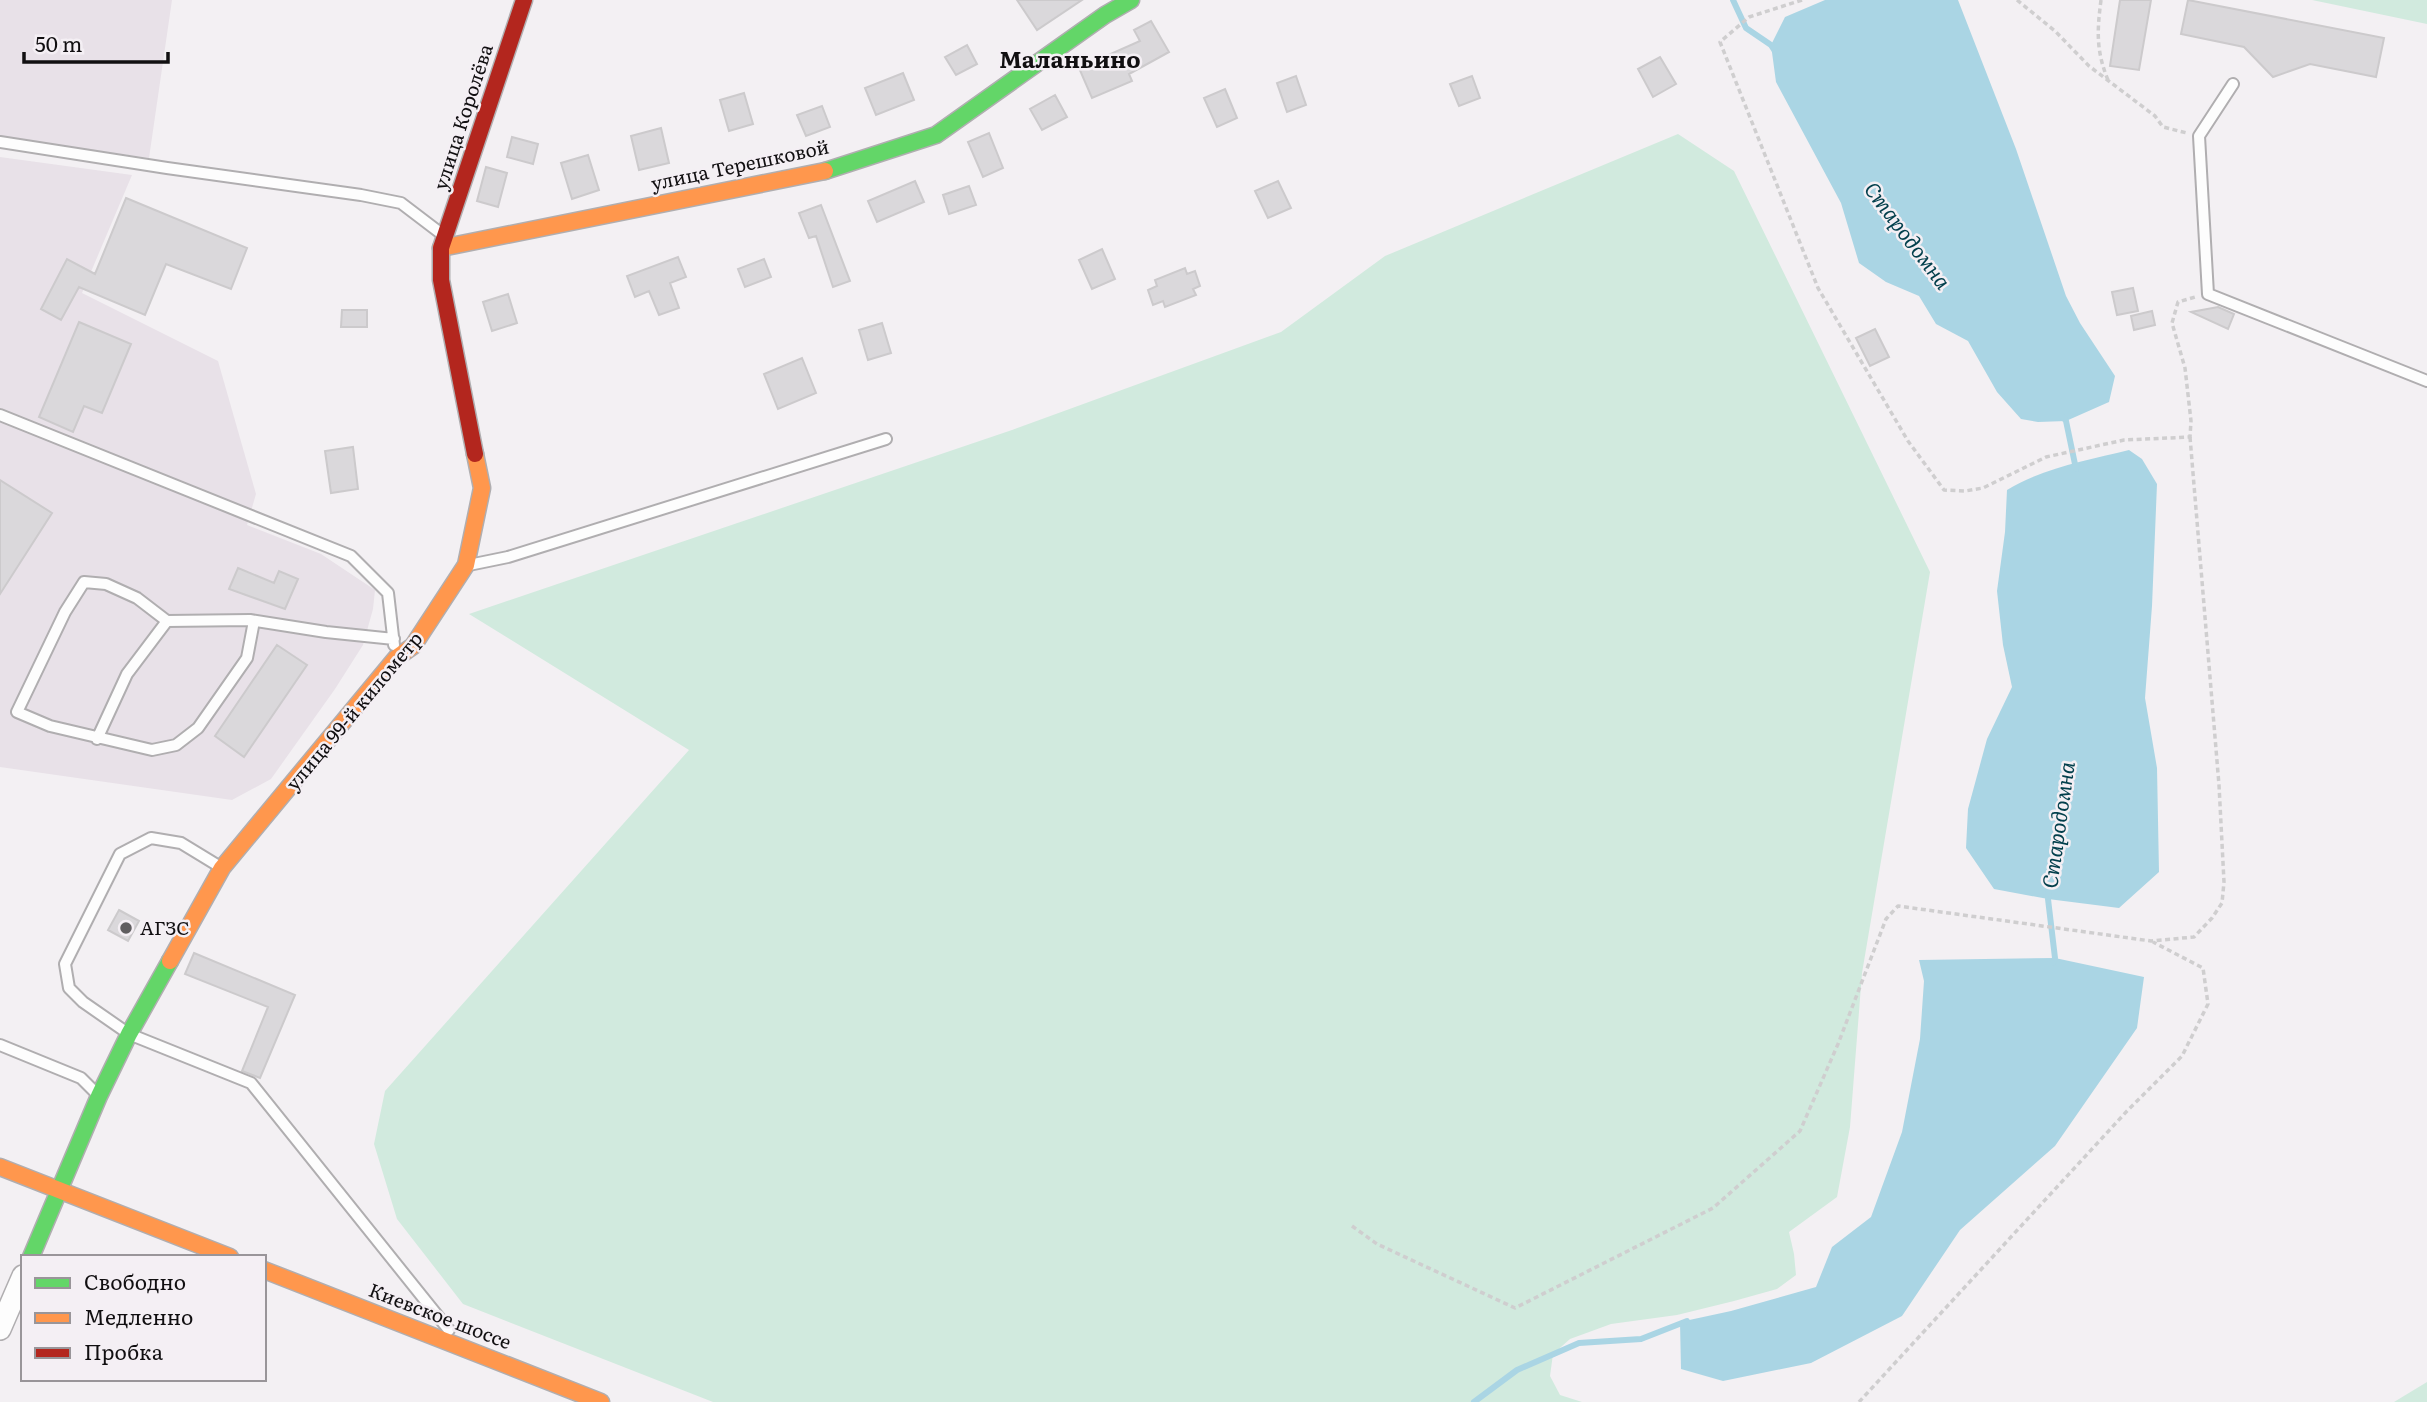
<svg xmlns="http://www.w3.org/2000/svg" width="2427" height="1402" font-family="Literata,serif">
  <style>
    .built { fill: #e8e1e8 }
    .green { fill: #d1eade }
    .water { fill: #aad5e4 }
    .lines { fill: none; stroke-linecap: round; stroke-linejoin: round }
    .stream { stroke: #aad5e4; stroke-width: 6 }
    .building { fill: #dad8db; stroke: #cccacc; stroke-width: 2 }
    .lane-casing { stroke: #b0aeb0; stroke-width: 14 }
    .street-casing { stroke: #b0aeb0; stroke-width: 24 }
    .fast-casing { stroke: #b0aeb0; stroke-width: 19 }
    .slow-casing { stroke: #b0aeb0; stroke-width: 19 }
    .jam-casing { stroke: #b0aeb0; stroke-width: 19 }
    .path { stroke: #cfcecf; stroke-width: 3.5; stroke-dasharray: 5 3.5; stroke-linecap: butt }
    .lane { stroke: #fdfdfd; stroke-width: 10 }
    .street { stroke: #fdfdfd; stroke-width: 21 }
    .fast { stroke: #63d668; stroke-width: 16 }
    .slow { stroke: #ff974d; stroke-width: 16 }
    .jam { stroke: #b3261e; stroke-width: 16 }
    .poi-dot { fill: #605e60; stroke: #f4eff4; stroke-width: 2.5 }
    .labels { text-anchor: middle; stroke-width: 5; stroke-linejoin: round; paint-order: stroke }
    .street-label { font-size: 19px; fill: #110f11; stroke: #f4eff4 }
    .poi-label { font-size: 19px; fill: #110f11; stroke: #f4eff4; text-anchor: start }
    .water-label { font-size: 21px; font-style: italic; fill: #023f4c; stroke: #f4eff4 }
    .quarter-label { font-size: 23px; font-weight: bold; fill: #110f11; stroke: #f4eff4 }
  </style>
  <rect width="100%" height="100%" fill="#f3f0f3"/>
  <path class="built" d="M 0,0 L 172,0 L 149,158 L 0,137 Z
    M 0,157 L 132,175 L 82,293 L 218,361 L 256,494 L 247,525 L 321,554 L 375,590 L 373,609 L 363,645 L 335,689 L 271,779 L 232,800 L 0,767 Z"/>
  <path class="green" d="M 2312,0 L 2427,0 L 2427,24 Z
    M 1678,134 L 1734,171 L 1930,572 L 1862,973 L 1850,1127 L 1837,1197 L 1789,1232 L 1794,1254 L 1796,1275 L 1777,1289 L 1734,1301 L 1677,1315 L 1611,1324 L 1570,1339 L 1553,1354 L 1550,1376 L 1560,1395 L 1582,1402 L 713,1402 L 463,1304 L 397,1219 L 374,1144 L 385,1091 L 689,750 L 469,614 L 1012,430 L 1281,332 L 1385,256 Z
    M 2427,1382 L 2427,1402 L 2394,1402 Z"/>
  <path class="water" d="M 1825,0 L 1958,0 L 2016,149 L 2066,296 L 2080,323 L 2115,376 L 2109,402 L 2066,421 L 2038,422 L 2021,419 L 1997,392 L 1968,341 L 1936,324 L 1919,296 L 1886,282 L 1859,263 L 1841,203 L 1776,82 L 1771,45 L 1785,17 Z
    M 2129,450 L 2142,459 L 2157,484 L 2152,606 L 2145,698 L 2157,768 L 2159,872 L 2119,908 L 2048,899 L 1994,889 L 1966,848 L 1968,809 L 1987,739 L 2012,687 L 2003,645 L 1997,591 L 2005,532 L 2007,490 C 2043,468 2088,460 2129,450 Z
    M 2055,958 L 2144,977 L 2137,1028 L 2055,1146 L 1960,1230 L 1902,1316 L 1811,1363 L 1723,1381 L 1681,1369 L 1680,1322 L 1731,1311 L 1816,1287 L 1832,1247 L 1871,1217 L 1902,1132 L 1920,1039 L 1924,981 L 1919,960 Z"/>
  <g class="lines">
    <path class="stream" d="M 1733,0 L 1746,28 L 1771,45 L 1775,51
      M 2062,416 L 2066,421 L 2076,469
      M 2049,891 L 2048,899 L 2055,958 L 2053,963
      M 1474,1402 L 1517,1370 L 1579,1343 L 1641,1339 L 1687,1321"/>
  </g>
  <path class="building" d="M 1017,0 L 1082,0 L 1037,30 Z
    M 2120,0 L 2151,0 L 2139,70 L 2110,66 Z
    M 2188,0 L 2384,38 L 2376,77 L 2310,64 L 2273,77 L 2244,47 L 2181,34 Z
    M 1151,21 L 1169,52 L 1129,74 L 1132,81 L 1092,98 L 1079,68 L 1140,41 L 1134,30 Z
    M 967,45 L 977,64 L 956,75 L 945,57 Z
    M 1660,57 L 1676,84 L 1653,97 L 1638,69 Z
    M 903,73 L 914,100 L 876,115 L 865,88 Z
    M 1296,76 L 1306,105 L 1287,112 L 1277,83 Z
    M 1472,76 L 1480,98 L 1459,106 L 1450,84 Z
    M 1225,89 L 1237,118 L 1217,127 L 1204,98 Z
    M 744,93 L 753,124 L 729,131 L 720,100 Z
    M 1055,95 L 1067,117 L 1042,130 L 1030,109 Z
    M 822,106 L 830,127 L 806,136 L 797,115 Z
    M 661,128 L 669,163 L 639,170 L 631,136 Z
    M 989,133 L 1003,168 L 983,177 L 968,142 Z
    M 512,137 L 538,144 L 533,164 L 507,157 Z
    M 588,155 L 599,190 L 572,199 L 561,163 Z
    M 486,167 L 507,173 L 498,207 L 477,201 Z
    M 915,181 L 924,202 L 877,222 L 868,201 Z
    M 1278,181 L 1291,208 L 1268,218 L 1255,191 Z
    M 969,186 L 976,205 L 949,214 L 943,195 Z
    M 126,198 L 247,248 L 231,289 L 166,264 L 145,315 L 79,287 L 61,320 L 41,309 L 67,259 L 95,274 Z
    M 821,205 L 850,281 L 833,287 L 816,236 L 809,238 L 799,213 Z
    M 1102,249 L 1115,279 L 1092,289 L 1079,260 Z
    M 678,257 L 686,277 L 670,283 L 679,308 L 659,315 L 649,291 L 635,297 L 627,276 Z
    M 764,259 L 771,277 L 745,287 L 738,269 Z
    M 1185,268 L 1187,274 L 1195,271 L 1200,286 L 1193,289 L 1196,295 L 1165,307 L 1163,301 L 1153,305 L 1148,290 L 1157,286 L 1155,280 Z
    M 2133,288 L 2138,311 L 2117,315 L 2112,292 Z
    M 508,294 L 517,323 L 492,331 L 483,302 Z
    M 2218,307 L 2234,314 L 2228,329 L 2191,312 Z
    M 342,310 L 367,310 L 367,327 L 341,327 Z
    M 2152,311 L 2155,325 L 2134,330 L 2131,316 Z
    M 79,322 L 131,344 L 102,413 L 84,406 L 73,432 L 39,417 Z
    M 882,323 L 891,353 L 868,360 L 859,330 Z
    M 1875,329 L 1889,357 L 1870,366 L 1856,338 Z
    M 802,358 L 816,393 L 778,409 L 764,374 Z
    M 353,447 L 358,489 L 331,493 L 325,451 Z
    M 0,480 L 52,513 L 0,594 Z
    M 238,568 L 274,583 L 279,571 L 298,579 L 285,609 L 229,589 Z
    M 277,645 L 307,665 L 244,757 L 215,736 Z
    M 119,910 L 139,921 L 128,941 L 108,930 Z
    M 194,953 L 295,995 L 260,1078 L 242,1071 L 268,1007 L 185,974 Z"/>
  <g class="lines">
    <g class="lane-casing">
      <path id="lane" d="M 2233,84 L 2199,136 L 2208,294 L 2427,381
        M 0,142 L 167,168 L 361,195 L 401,203 L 443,235
        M 0,415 L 351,556 L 388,593 L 394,645
        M 469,565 L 508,557 L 886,439
        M 254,621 L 247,658 L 198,728 L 176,745 L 152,750 L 50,726 L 17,712 L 65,612 L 84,582 L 106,584 L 137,598 L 167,621 L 250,620 L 326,632 L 394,639
        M 97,739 L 127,674 L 167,621
        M 222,868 L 181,843 L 151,838 L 120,854 L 65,964 L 69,988 L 83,1002 L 129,1034 L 251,1083 L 449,1330
        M 0,1045 L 81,1078 L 97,1094"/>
    </g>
    <g class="street-casing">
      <path id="street" d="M 0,1329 L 23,1276"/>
    </g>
    <g class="fast-casing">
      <path id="fast" d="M 825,171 L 936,135 L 1105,15 L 1131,0
        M 31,1257 L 99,1096 L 129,1034 L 170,961"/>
    </g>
    <g class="slow-casing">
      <path id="slow" d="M 441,248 L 825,171
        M 170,961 L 222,868 L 396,658 L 413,646 L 466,565 L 482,488 L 475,454
        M 0,1167 L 230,1257
        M 264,1270 L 601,1402"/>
    </g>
    <g class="jam-casing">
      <path id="jam" d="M 475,454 L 441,280 L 441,248 L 524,0"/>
    </g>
    <path class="path" d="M 1802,0 L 1749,17 L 1720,42 L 1818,288 L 1908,441 L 1944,490 L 1965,491 L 1983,488 L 2046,457 L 2124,440 L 2190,437 L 2191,421 L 2185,368 L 2172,323 L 2178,302 L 2195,297
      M 2017,0 L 2055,31 L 2089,66 L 2155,116 L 2163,127 L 2187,133
      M 2101,0 C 2097,31 2096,51 2108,80
      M 1352,1226 L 1377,1244 L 1515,1308 L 1713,1208 L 1800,1131 L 1838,1044 L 1886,919 L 1898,906 L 2151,941 L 2194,937 L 2212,918 L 2222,903 L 2224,882 L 2219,785 L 2190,437
      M 1859,1402 L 2127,1111 L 2182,1056 L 2208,1004 L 2203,968 L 2153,942"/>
    <use href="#lane" class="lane"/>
    <use href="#street" class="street"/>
    <use href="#fast" class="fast"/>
    <use href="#slow" class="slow"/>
    <use href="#jam" class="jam"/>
  </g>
  <circle class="poi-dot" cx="126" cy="928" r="7"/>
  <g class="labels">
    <g class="street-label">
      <text transform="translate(463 117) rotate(-72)" y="7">улица Королёва</text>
      <text transform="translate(740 165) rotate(-12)" y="7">улица Терешковой</text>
      <text transform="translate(354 711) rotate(-50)" y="7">улица 99-й километр</text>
      <text transform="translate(440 1316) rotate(21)" y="7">Киевское шоссе</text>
    </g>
    <g class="poi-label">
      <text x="140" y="935">АГЗС</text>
    </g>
    <g class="water-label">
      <text transform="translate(1907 236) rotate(53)" y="7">Стародомна</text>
      <text transform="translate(2059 825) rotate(-82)" y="7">Стародомна</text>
    </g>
    <g class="quarter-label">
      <text x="1070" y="68">Маланьино</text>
    </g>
  </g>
  <rect x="21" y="1255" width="245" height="126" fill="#f4eff4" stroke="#999599" stroke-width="2"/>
  <rect x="35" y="1278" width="35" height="10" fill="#63d668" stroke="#999599" stroke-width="2"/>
  <text x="84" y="1290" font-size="21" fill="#110f11">Свободно</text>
  <rect x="35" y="1313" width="35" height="10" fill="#ff974d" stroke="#999599" stroke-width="2"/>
  <text x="84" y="1325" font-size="21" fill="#110f11">Медленно</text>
  <rect x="35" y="1348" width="35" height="10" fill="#b3261e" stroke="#999599" stroke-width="2"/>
  <text x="84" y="1360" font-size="21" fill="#110f11">Пробка</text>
  <path d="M24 52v10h144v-10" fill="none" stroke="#110f11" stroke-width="3.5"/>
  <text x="35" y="52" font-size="21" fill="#110f11" stroke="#f4eff4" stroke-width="5" paint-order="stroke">50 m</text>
</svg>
